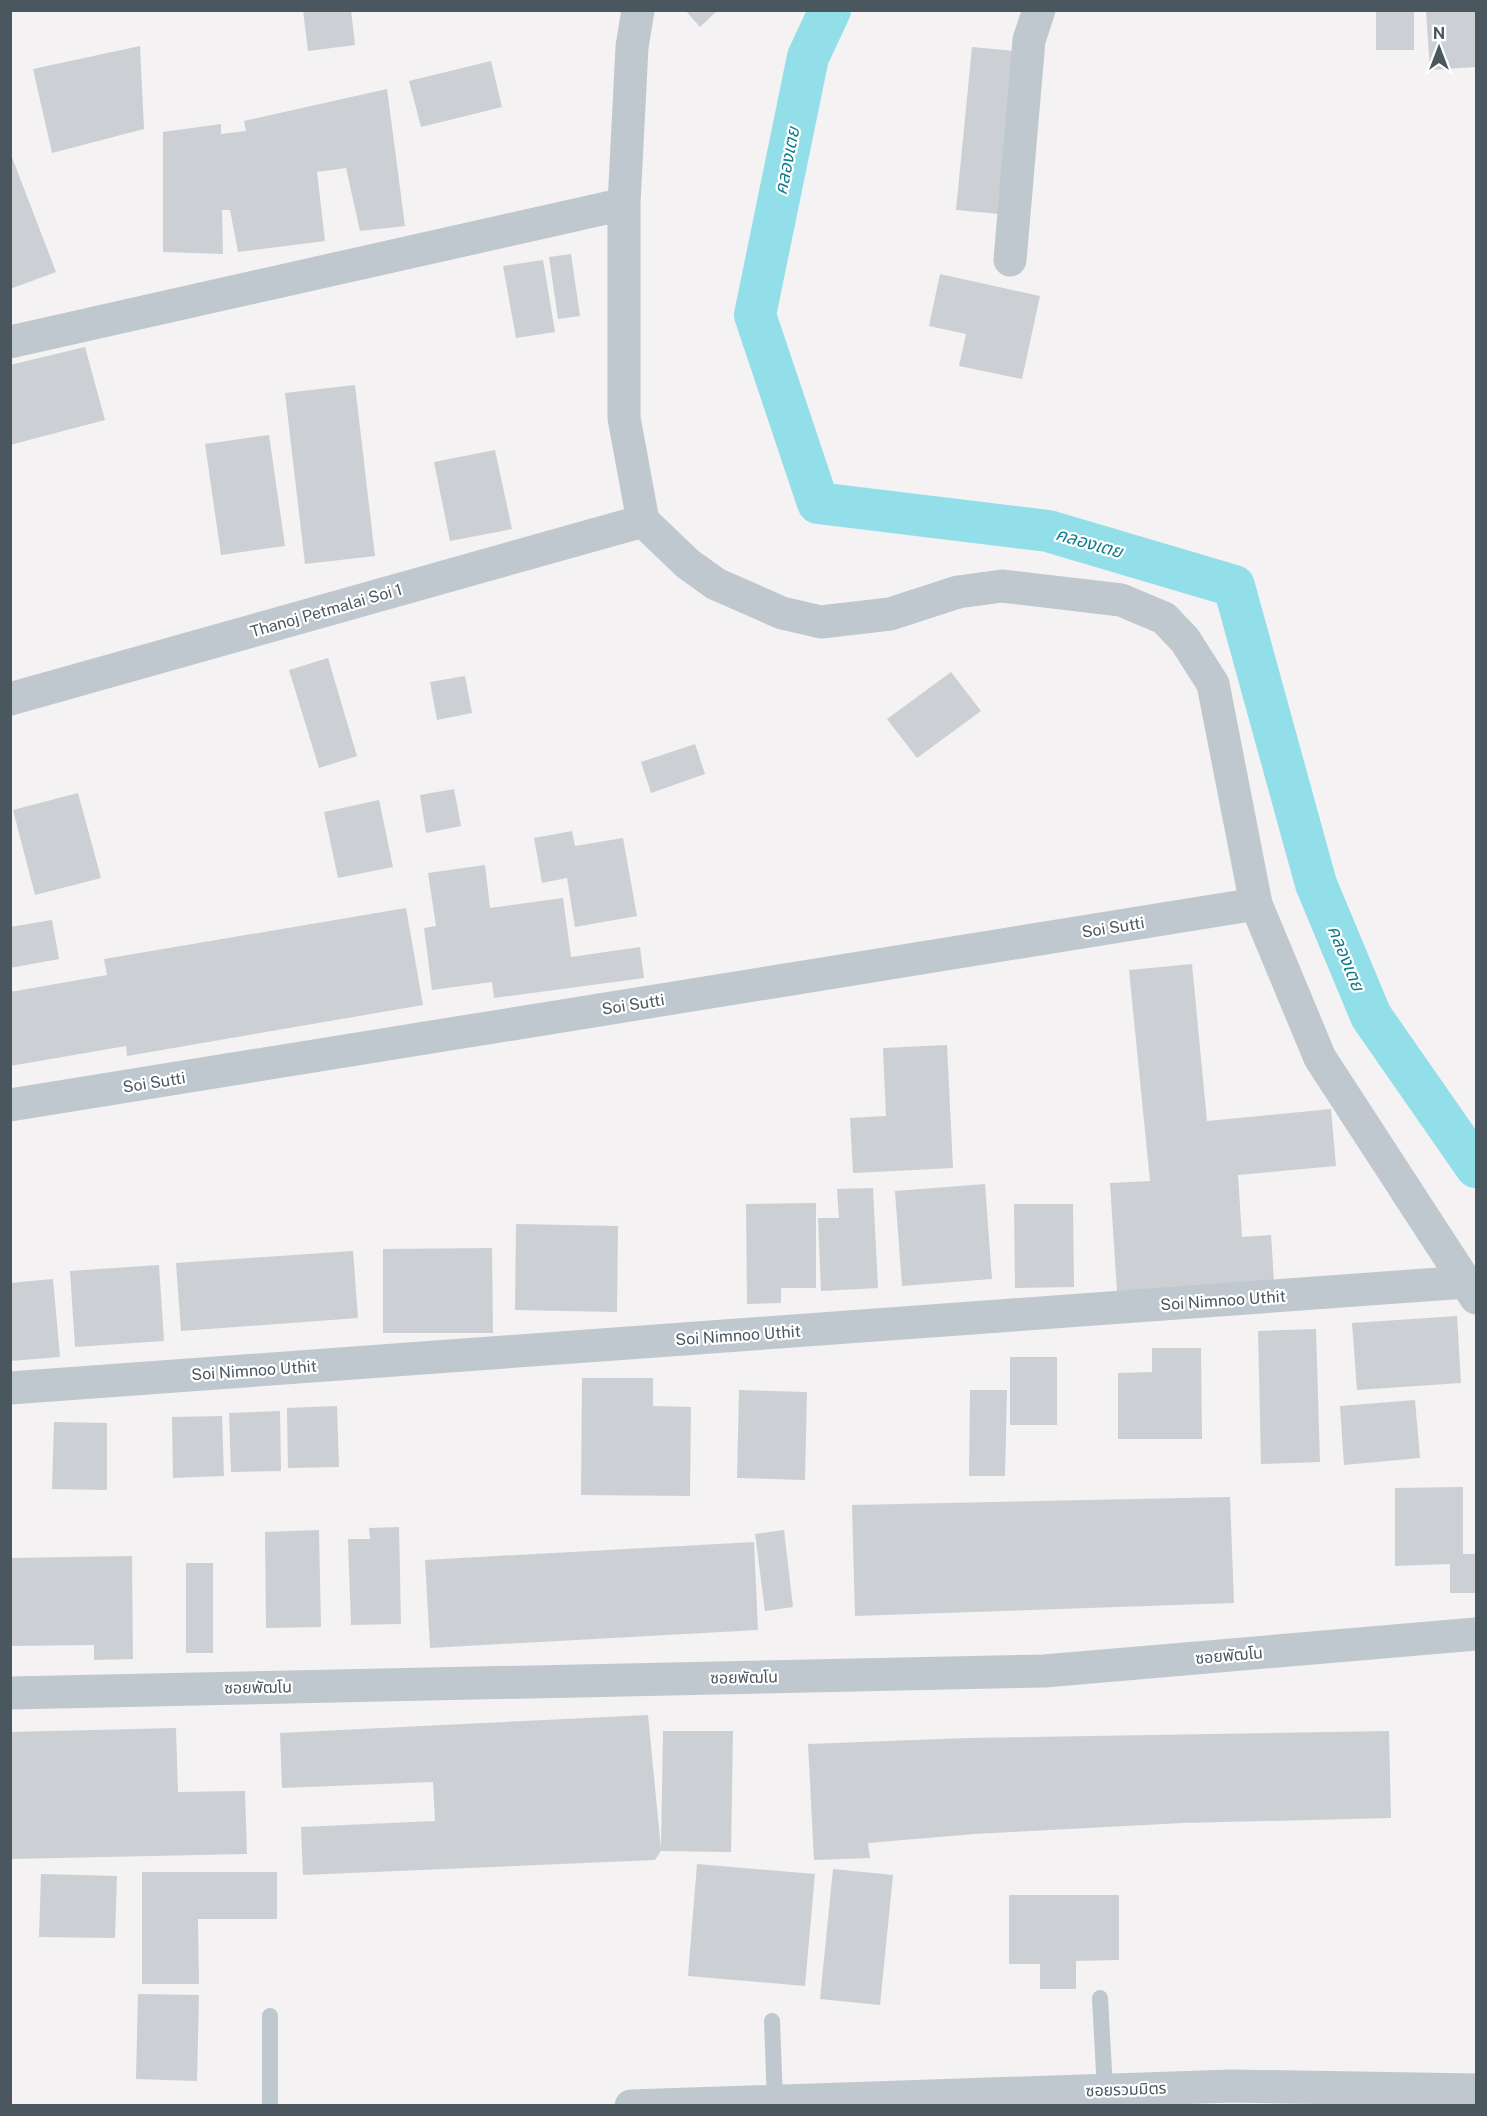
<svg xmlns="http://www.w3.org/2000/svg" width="1487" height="2116" font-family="'Public Sans','Noto Sans Thai',sans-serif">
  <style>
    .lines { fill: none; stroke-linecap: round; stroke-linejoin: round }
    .canal { stroke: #92dfea; stroke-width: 42 }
    .building { fill: #ccd0d4 }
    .service { stroke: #bec8ce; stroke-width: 16 }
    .minor { stroke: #bec8ce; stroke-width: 33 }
    .labels { text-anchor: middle; stroke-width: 4.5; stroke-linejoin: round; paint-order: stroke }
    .street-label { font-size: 16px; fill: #4a575f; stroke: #fff }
    .water-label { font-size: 18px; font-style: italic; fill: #117d8c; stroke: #fff }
  </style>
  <rect width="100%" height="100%" fill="#f4f2f2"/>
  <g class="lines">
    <path class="canal" d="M 830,10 L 808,57 L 755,315 L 818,503 L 1048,531 L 1234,586 L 1316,884 L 1371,1016 L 1476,1167"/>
  </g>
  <path class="building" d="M 303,10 L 351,10 L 355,45 L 308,51 Z
    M 685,10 L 718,10 L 700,27 Z
    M 1376,10 L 1414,10 L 1414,50 L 1376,50 Z
    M 1426,10 L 1476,10 L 1476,67 L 1430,70 Z
    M 140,46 L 144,129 L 52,153 L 33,69 Z
    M 972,47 L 1026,52 L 1010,215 L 956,210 Z
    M 491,61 L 502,107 L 421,127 L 409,81 Z
    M 387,89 L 405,226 L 360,231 L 346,168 L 317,172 L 325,241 L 238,252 L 230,210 L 222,210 L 223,254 L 163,252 L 163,132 L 221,124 L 221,134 L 246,131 L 244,121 Z
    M 10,152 L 56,272 L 10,289 Z
    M 571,254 L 580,316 L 558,319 L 549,257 Z
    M 543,260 L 555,332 L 516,338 L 503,266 Z
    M 940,274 L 1040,296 L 1022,379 L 959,366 L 966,334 L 929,326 Z
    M 85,347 L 105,420 L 10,445 L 10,365 Z
    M 355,385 L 375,556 L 305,564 L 285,393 Z
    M 269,435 L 285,546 L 221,555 L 205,444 Z
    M 495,450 L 512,529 L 450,541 L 434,462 Z
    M 328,658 L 357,756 L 319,768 L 289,670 Z
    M 951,672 L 981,711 L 917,758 L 887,719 Z
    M 465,676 L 472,713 L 437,720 L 430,682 Z
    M 695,744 L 705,774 L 651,793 L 641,762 Z
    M 454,789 L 461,826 L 426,833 L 420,795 Z
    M 78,793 L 101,878 L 35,895 L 13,810 Z
    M 379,800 L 393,867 L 338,878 L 324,812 Z
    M 572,831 L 575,846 L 623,838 L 637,916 L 575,927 L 567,878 L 542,883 L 534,838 Z
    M 485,865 L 490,908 L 563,898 L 571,957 L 640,947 L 644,978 L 494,998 L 492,982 L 432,990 L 424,928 L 436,926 L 428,873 Z
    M 406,908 L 423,1005 L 127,1056 L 126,1046 L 10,1066 L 10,992 L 107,975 L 104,959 Z
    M 52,920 L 59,959 L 10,968 L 10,927 Z
    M 1192,964 L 1207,1121 L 1331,1109 L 1336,1166 L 1238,1175 L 1242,1237 L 1271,1235 L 1274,1281 L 1117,1292 L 1110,1183 L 1150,1181 L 1129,970 Z
    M 947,1045 L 953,1168 L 853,1173 L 850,1118 L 886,1116 L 883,1048 Z
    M 985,1184 L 992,1279 L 902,1286 L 895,1191 Z
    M 873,1188 L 878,1288 L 821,1291 L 818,1218 L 839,1218 L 837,1189 Z
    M 816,1203 L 816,1288 L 781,1288 L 781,1303 L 747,1304 L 746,1204 Z
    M 1014,1204 L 1073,1204 L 1074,1287 L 1015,1288 Z
    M 516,1224 L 618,1226 L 617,1312 L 515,1310 Z
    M 492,1248 L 493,1333 L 383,1333 L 383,1249 Z
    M 353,1251 L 358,1318 L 181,1331 L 176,1263 Z
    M 159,1265 L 164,1341 L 75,1347 L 70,1271 Z
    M 53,1279 L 60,1357 L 10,1361 L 10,1283 Z
    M 1457,1316 L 1461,1383 L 1357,1390 L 1352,1323 Z
    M 1316,1329 L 1320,1462 L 1261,1464 L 1258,1331 Z
    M 1152,1348 L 1201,1348 L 1202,1439 L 1118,1439 L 1118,1373 L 1152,1372 Z
    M 1010,1357 L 1057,1357 L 1057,1425 L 1010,1425 Z
    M 582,1378 L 653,1378 L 653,1406 L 691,1407 L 690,1496 L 581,1495 Z
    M 739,1390 L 807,1392 L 805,1480 L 737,1478 Z
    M 970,1390 L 1007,1390 L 1005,1476 L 969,1476 Z
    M 1415,1400 L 1420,1458 L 1344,1465 L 1340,1406 Z
    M 337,1406 L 339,1467 L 288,1468 L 287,1408 Z
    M 280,1411 L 281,1471 L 231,1472 L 229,1413 Z
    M 222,1416 L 224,1476 L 173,1478 L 172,1417 Z
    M 54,1422 L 107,1423 L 107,1490 L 52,1489 Z
    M 1463,1487 L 1463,1554 L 1476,1554 L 1476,1593 L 1450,1593 L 1450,1564 L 1395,1566 L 1395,1488 Z
    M 1230,1497 L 1234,1603 L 855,1616 L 852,1505 Z
    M 399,1527 L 401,1624 L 351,1625 L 348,1539 L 370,1539 L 369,1528 Z
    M 319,1530 L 321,1627 L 266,1628 L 265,1532 Z
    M 784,1530 L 793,1607 L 765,1611 L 755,1534 Z
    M 754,1542 L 758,1630 L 430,1648 L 425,1560 Z
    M 132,1556 L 133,1659 L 94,1660 L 94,1645 L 10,1646 L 10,1558 Z
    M 186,1563 L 213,1563 L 213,1653 L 186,1653 Z
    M 648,1715 L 661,1849 L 663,1731 L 733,1731 L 731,1852 L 661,1851 L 655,1860 L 303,1875 L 301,1827 L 435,1821 L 433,1782 L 282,1788 L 280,1733 Z
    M 176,1728 L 178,1792 L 245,1791 L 247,1854 L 10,1859 L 10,1732 Z
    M 1389,1731 L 1391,1818 L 1183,1823 L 974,1834 L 868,1843 L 870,1858 L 814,1860 L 808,1744 L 968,1738 Z
    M 697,1864 L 815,1874 L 805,1986 L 688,1976 Z
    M 833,1869 L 893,1875 L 880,2005 L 820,1999 Z
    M 142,1872 L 277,1872 L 277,1919 L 198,1919 L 199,1984 L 142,1984 Z
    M 41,1874 L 117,1876 L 115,1938 L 39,1937 Z
    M 1009,1895 L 1119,1895 L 1119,1960 L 1076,1961 L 1076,1989 L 1040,1989 L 1040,1964 L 1009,1964 Z
    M 138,1994 L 199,1995 L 197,2081 L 136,2079 Z"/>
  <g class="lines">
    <path class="service" d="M 1100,1998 L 1105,2090
      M 270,2016 L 270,2106
      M 772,2021 L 775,2101"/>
    <path class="minor" d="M 638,10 L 632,47 L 624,204 L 624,418 L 643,521 L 688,564 L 716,584 L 782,613 L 821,622 L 890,614 L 958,592 L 1002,586 L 1121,600 L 1164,618 L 1185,640 L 1213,684 L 1256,904 L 1320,1058 L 1476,1298
      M 1010,260 L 1029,40 L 1039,10
      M 10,342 L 624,204
      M 10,699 L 643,521
      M 10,1105 L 1256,904
      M 10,1388 L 1466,1282
      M 10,1693 L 1044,1671 L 1476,1634
      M 631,2106 L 1232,2086 L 1476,2090"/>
  </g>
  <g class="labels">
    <g class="street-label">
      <text transform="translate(326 610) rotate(-16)" y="6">Thanoj Petmalai Soi 1</text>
      <text transform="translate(1113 927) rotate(-9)" y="6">Soi Sutti</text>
      <text transform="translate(633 1004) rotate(-9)" y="6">Soi Sutti</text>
      <text transform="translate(154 1082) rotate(-9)" y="6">Soi Sutti</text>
      <text transform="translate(1223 1300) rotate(-4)" y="6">Soi Nimnoo Uthit</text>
      <text transform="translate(738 1335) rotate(-4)" y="6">Soi Nimnoo Uthit</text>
      <text transform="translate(254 1370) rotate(-4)" y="6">Soi Nimnoo Uthit</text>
      <text transform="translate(1229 1655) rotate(-5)" y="6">ซอยพัฒโน</text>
      <text transform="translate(744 1677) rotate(-1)" y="6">ซอยพัฒโน</text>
      <text transform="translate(258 1687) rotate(-1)" y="6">ซอยพัฒโน</text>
      <text transform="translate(1126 2089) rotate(-2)" y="6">ซอยรวมมิตร</text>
    </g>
    <g class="water-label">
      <text transform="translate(787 161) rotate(-79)" y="6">คลองเตย</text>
      <text transform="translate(1089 543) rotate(16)" y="6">คลองเตย</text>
      <text transform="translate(1346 958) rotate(68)" y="6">คลองเตย</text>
    </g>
  </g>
  <rect width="1487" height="2116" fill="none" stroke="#4a575f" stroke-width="24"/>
  <g transform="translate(1439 48)" stroke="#ffffff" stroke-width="4.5" paint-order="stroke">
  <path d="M0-4.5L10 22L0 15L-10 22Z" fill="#4a575f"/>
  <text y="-9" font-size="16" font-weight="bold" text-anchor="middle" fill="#4a575f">N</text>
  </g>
</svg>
